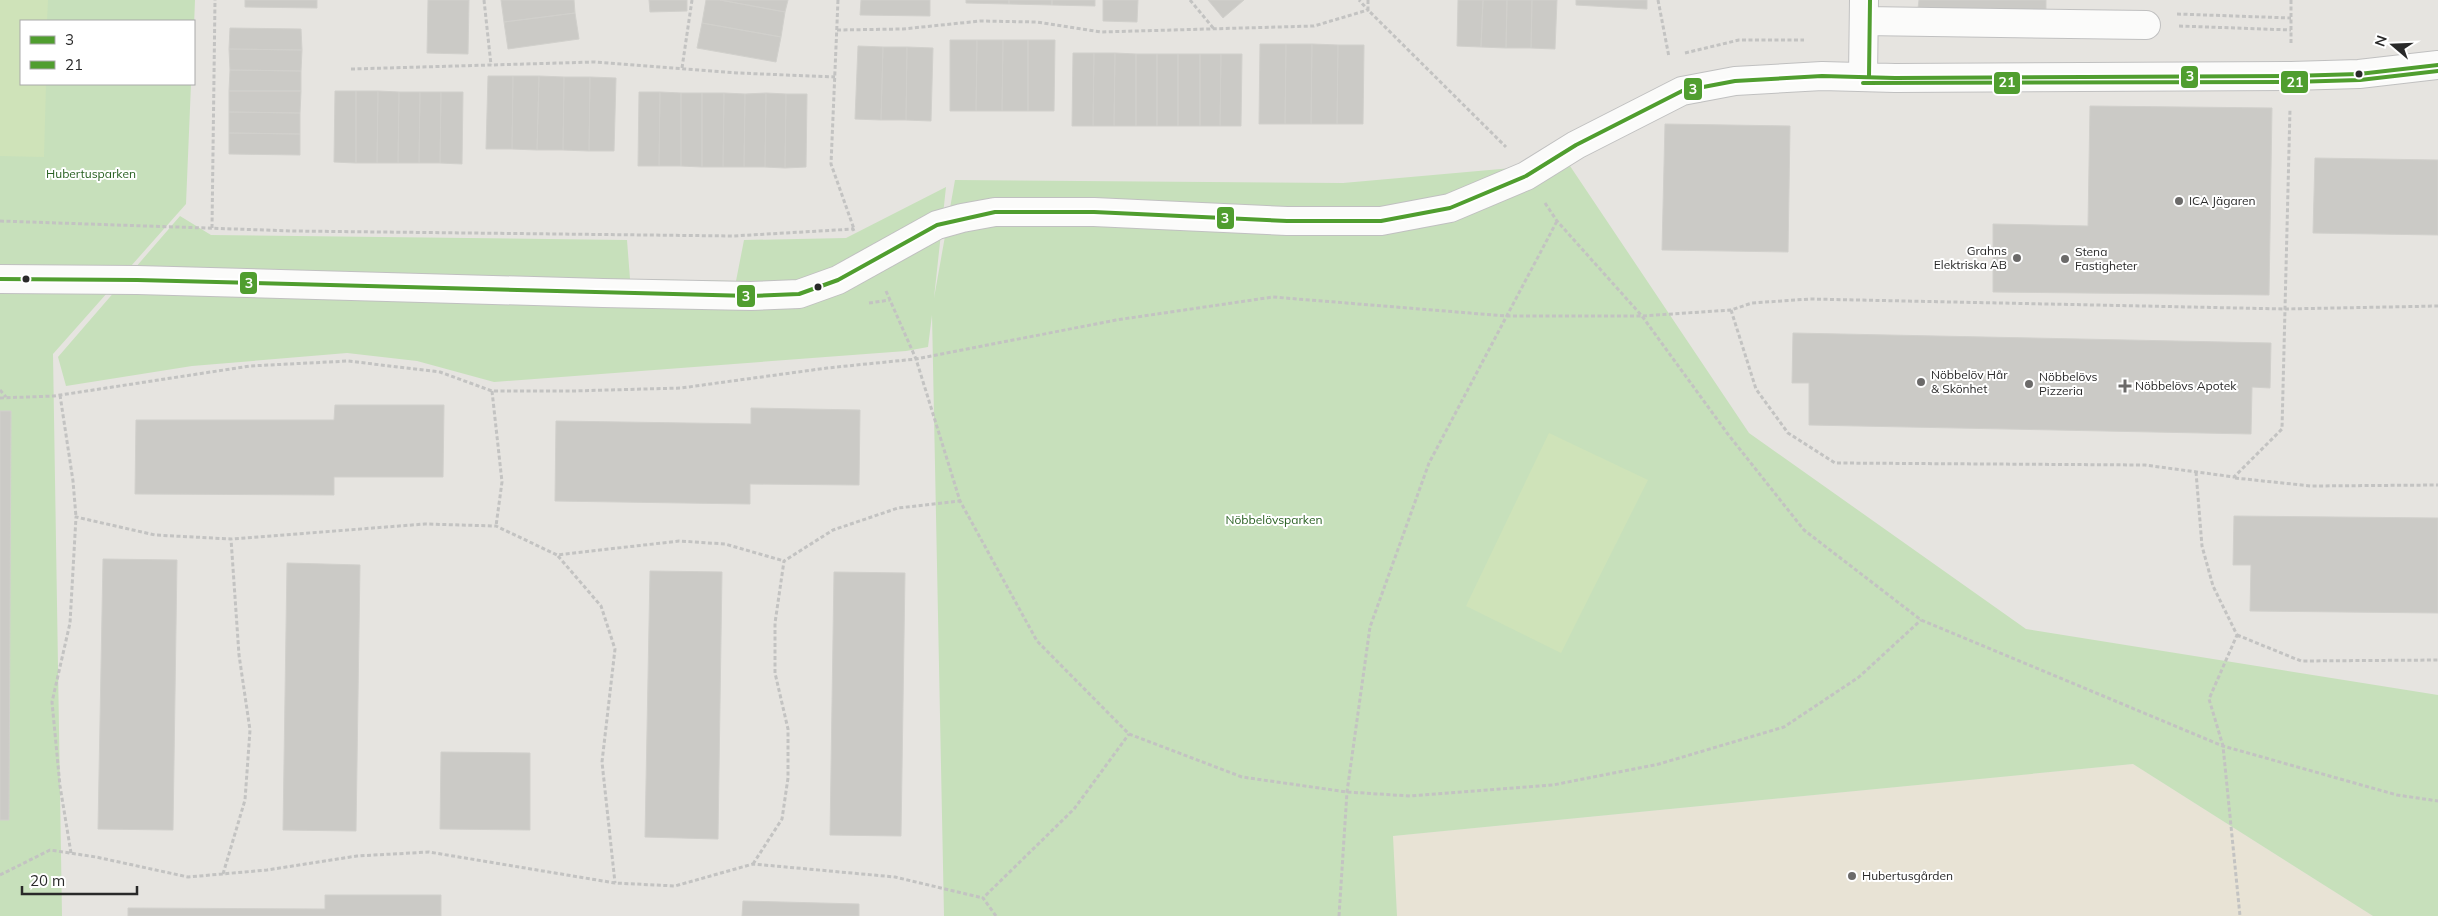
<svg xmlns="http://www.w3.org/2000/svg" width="2438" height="916" font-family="Mulish,sans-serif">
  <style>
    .education { fill: #e8e3d5 }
    .green { fill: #c7e0bb }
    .pitch { fill: #cfe3b9 }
    .building { fill: #cbcac6; stroke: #d1d0cc }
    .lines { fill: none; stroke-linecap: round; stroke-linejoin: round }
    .minor-casing { stroke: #c0c0c0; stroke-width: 30 }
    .path { stroke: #c3c3c2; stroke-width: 3; stroke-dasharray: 4 2.5; stroke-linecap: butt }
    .minor { stroke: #fbfbfa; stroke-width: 28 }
    .bus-1-casing { stroke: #fff; stroke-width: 8 }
    .bus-2-casing { stroke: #fff; stroke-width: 8 }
    .bus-1 { stroke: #509e2f; stroke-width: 4 }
    .bus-2 { stroke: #509e2f; stroke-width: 4 }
    .bus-dot { fill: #292929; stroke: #fff; stroke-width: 2 }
    .poi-dot { fill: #6b6a69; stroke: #fff; stroke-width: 2 }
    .labels { text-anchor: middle; stroke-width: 4; stroke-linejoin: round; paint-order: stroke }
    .park-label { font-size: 12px; fill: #275f20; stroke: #fff }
    .poi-label { font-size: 12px; fill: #292929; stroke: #fff; text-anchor: start }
    .line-badge { stroke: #fff; stroke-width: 2 }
    .badge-label { font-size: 14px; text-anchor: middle; font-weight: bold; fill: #fff }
  </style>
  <rect width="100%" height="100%" fill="#e6e4e0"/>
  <path class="education" d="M 2133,764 L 2373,916 L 1397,916 L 1392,836 Z"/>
  <path class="green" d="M 0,0 L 195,0 L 194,26 L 194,21 L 21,21 L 21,84 L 191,84 L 186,204 L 53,354 L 62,916 L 0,916 Z
    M 1568,163 L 1749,433 L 2026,629 L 2438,695 L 2438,916 L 2373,916 L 2133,764 L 1393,836 L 1397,916 L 944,916 L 932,315 L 928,347 L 906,351 L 494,382 L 417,361 L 347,353 L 192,366 L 66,386 L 58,357 L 180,216 L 211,235 L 627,240 L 630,279 L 736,281 L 744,240 L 846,238 L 946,187 L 934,298 L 955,180 L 1343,183 Z"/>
  <path class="pitch" d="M 0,0 L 48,0 L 47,21 L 21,21 L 21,84 L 46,84 L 44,157 L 0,156 Z
    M 1549,433 L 1648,480 L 1561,653 L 1466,606 Z"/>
  <path class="building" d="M 245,0 L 317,0 L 317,8 L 245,7 Z
    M 428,0 L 469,0 L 468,54 L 427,53 Z
    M 501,0 L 574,0 L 575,13 L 504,22 Z
    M 649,0 L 687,0 L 687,11 L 650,12 Z
    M 706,0 L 720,0 L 785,12 L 781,37 L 702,23 Z
    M 720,0 L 788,0 L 785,12 Z
    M 861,0 L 930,0 L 930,16 L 860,15 Z
    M 966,0 L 1009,0 L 1009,4 L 966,3 Z
    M 1009,0 L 1052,0 L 1052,5 L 1009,4 Z
    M 1052,0 L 1095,0 L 1095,6 L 1052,5 Z
    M 1103,0 L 1138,0 L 1137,22 L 1103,21 Z
    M 1208,0 L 1244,0 L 1223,18 Z
    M 1458,0 L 1483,0 L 1481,47 L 1457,46 Z
    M 1483,0 L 1507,0 L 1506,48 L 1481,47 Z
    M 1507,0 L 1532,0 L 1531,48 L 1506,48 Z
    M 1532,0 L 1557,0 L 1555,49 L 1531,48 Z
    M 1576,0 L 1647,0 L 1647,9 L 1576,5 Z
    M 1919,0 L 2046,0 L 2046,10 L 1918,8 Z
    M 575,13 L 579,39 L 508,49 L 504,22 Z
    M 702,23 L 781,37 L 776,62 L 697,48 Z
    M 230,28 L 301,29 L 302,50 L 229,49 Z
    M 950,40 L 977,40 L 976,111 L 950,111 Z
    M 977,40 L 1003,40 L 1002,111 L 976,111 Z
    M 1003,40 L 1028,40 L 1028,111 L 1002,111 Z
    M 1028,40 L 1055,40 L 1054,111 L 1028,111 Z
    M 1260,44 L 1286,44 L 1285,124 L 1259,124 Z
    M 1286,44 L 1312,44 L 1311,124 L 1285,124 Z
    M 1312,44 L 1338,45 L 1337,124 L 1311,124 Z
    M 1338,45 L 1364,45 L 1363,124 L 1337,124 Z
    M 858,46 L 883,47 L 881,120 L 855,119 Z
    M 883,47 L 907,47 L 906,120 L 881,120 Z
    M 907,47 L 933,48 L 931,121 L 906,120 Z
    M 229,49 L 302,50 L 301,71 L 230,70 Z
    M 1073,53 L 1094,53 L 1093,126 L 1072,126 Z
    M 1094,53 L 1115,53 L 1114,126 L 1093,126 Z
    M 1115,53 L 1136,54 L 1136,126 L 1114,126 Z
    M 1136,54 L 1157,54 L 1157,126 L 1136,126 Z
    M 1157,54 L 1178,54 L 1178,126 L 1157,126 Z
    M 1178,54 L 1200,54 L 1200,126 L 1178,126 Z
    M 1200,54 L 1221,54 L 1220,126 L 1200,126 Z
    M 1221,54 L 1242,54 L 1241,126 L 1220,126 Z
    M 230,70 L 301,71 L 301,91 L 229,91 Z
    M 488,76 L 513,76 L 512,149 L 486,149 Z
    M 513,76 L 539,76 L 537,150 L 512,149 Z
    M 539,76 L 564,77 L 563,150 L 537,150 Z
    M 564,77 L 590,77 L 589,151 L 563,150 Z
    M 590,77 L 616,78 L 614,151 L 589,151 Z
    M 229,91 L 301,91 L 300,113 L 229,112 Z
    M 335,91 L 356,91 L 356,163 L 334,162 Z
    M 356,91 L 378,91 L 377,163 L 356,163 Z
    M 378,91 L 399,92 L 398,163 L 377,163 Z
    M 399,92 L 420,92 L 419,163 L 398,163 Z
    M 420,92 L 441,92 L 440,163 L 419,163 Z
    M 441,92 L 463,92 L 462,164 L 440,163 Z
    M 639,92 L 660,92 L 659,166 L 638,166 Z
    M 660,92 L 681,93 L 681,166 L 659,166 Z
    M 681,93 L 702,93 L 702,167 L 681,166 Z
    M 702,93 L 724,93 L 723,167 L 702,167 Z
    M 724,93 L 745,94 L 744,167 L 723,167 Z
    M 766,93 L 786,94 L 785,168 L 765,167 Z
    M 766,93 L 765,167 L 744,167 L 745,94 Z
    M 786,94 L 807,94 L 806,167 L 785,168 Z
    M 2090,106 L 2272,108 L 2269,295 L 1993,292 L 1993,224 L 2088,226 Z
    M 229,112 L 300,113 L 300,134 L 229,133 Z
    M 1665,124 L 1790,126 L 1788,252 L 1662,250 Z
    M 229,133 L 300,134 L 300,155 L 229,154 Z
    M 2315,158 L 2438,160 L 2438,235 L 2313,233 Z
    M 1793,333 L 2271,343 L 2270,388 L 2252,387 L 2251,434 L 1809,425 L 1809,383 L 1792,383 Z
    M 335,405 L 444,405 L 443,477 L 334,477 L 334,495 L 135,494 L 136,420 L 334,420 Z
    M 751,408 L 860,410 L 859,485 L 750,484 L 750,504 L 555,501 L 556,421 L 751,424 Z
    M 0,411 L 11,411 L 9,820 L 0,820 Z
    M 2234,516 L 2438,518 L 2438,613 L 2250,611 L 2251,565 L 2233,565 Z
    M 103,559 L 177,560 L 173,830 L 98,829 Z
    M 287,563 L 360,565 L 356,831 L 283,830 Z
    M 650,571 L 722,572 L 718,839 L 645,837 Z
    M 834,572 L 905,573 L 901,836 L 830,835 Z
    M 441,752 L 530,753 L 530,830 L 440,829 Z
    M 325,895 L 441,895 L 441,916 L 128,916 L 128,908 L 325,909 Z
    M 743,901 L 859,904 L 859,916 L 742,916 Z"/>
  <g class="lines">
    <g class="minor-casing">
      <path id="minor" d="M 1864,21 L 2146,25
        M 1863,77 L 1864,0
        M 0,279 L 137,280 L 603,293 L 751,296 L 799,294 L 838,280 L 937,225 L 962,218 L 995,212 L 1094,212 L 1287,221 L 1381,221 L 1450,208 L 1526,176 L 1576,145 L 1682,91 L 1735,81 L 1822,76 L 1895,78 L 2291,76 L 2359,74 L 2438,65"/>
    </g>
    <path class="path" d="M 484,0 L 491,65
      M 838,0 L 831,164 L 854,229
      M 1190,0 L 1214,29
      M 1368,0 L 1368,10 L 1506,147
      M 1658,0 L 1669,57
      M 2177,14 L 2291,18
      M 2179,26 L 2291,30
      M 837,30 L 903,29 L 980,21 L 1037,22 L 1101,32 L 1314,26 L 1368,10 L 1359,0
      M 2291,43 L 2291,0
      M 1685,53 L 1739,40 L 1804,40
      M 682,68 L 692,0
      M 351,69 L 595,62 L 738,73 L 835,77
      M 1545,203 L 1557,221 L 1642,316 L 1727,433 L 1804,530 L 1921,620 L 2223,746 L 2397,795 L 2438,801
      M 0,221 L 293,231 L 734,236 L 853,229 L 855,233
      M 212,228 L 215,0
      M 886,291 L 916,359 L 960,501 L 1037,641 L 1129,734 L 1242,777 L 1347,792 L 1410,796 L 1553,785 L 1659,764 L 1784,727 L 1859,677 L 1921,620
      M 869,303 L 890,300
      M 1731,310 L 1756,389 L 1788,433 L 1835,463 L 2145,465 L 2234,477 L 2282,429 L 2290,109
      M 0,390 L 6,397
      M 492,391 L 502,482 L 496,526
      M 60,395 L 73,481 L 76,517
      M 0,398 L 54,396 L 250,366 L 348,361 L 440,372 L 492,391 L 572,391 L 681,388 L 827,368 L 916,359 L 1116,320 L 1273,297 L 1506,316 L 1642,316 L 1731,310 L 1752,303 L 1810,299 L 2285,309 L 2438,306
      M 2196,472 L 2202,546 L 2213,586 L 2237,635 L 2209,699 L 2223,746 L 2240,916
      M 2235,478 L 2311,486 L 2438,485
      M 558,556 L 601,606 L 615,649 L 602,762 L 615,883
      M 2237,635 L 2301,661 L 2438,660
      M 71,853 L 60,786 L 52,702 L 70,623 L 76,517 L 155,535 L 231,539 L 425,524 L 496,526 L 557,555 L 679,541 L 725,544 L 784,561
      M 753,864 L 782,819 L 788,778 L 788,729 L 775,673 L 775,623 L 784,561 L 833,530 L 898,508 L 960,501
      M 223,874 L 245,800 L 250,730 L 239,655 L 231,539
      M 0,875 L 50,850 L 96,857 L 188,877 L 267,870 L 357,856 L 429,852 L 615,883 L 675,886 L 753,864 L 895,877 L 983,898
      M 996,916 L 983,898 L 1074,809 L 1129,734
      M 1339,916 L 1347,792 L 1370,627 L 1429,463 L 1557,221"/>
    <use href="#minor" class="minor"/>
    <g class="bus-1-casing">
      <path id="bus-1" d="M 0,279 L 137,280 L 751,296 L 799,294 L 838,280 L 937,225 L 995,212 L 1094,212 L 1287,221 L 1381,221 L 1450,208 L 1526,176 L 1576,145 L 1682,91 L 1735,81 L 1822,76 L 1895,78 L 2291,76 L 2359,74 L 2438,65"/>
    </g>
    <g class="bus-2-casing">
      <path id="bus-2" d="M 1869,77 L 1870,0
        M 1863,83 L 2291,82 L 2360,80 L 2438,71"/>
    </g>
    <use href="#bus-1" class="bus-1"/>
    <use href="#bus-2" class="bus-2"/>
  </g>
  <g class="bus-dot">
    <circle cx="2359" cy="74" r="4.5"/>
    <circle cx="26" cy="279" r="4.5"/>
    <circle cx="818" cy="287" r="4.5"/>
  </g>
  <g class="poi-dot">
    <circle cx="2179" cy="201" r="5"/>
    <circle cx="2017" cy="258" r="5"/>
    <circle cx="2065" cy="259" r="5"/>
    <circle cx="1921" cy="382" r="5"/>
    <circle cx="2029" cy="384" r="5"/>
    <path d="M2122.5 378.5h5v5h5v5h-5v5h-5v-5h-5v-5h5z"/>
    <circle cx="1852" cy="876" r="5"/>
  </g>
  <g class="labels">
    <g class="park-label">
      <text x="91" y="178">Hubertusparken</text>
      <text x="1274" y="524">Nöbbelövsparken</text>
    </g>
    <g class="poi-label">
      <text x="2189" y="205">ICA Jägaren</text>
      <text x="2007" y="255" text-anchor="end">Grahns<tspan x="2007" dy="14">Elektriska AB</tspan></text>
      <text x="2075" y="256">Stena<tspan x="2075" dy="14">Fastigheter</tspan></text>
      <text x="1931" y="379">Nöbbelöv Hår<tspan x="1931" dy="14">&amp; Skönhet</tspan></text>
      <text x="2039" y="381">Nöbbelövs<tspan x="2039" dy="14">Pizzeria</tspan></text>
      <text x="2135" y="390">Nöbbelövs Apotek</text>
      <text x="1862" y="880">Hubertusgården</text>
    </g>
  </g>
  <g class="line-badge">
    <rect x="2180" y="65" width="19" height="24" rx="5" fill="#509e2f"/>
    <rect x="2280" y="70" width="29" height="24" rx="5" fill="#509e2f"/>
    <rect x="1993" y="71" width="28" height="24" rx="5" fill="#509e2f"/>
    <rect x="1683" y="77" width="20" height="24" rx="5" fill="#509e2f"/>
    <rect x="1216" y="206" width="19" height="24" rx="5" fill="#509e2f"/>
    <rect x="239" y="271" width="19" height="24" rx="5" fill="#509e2f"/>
    <rect x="736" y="284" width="20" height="24" rx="5" fill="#509e2f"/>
  </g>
  <g class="badge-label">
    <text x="2190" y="81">3</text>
    <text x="2295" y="87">21</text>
    <text x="2007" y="87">21</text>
    <text x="1693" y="94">3</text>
    <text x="1225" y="223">3</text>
    <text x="249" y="288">3</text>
    <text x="746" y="301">3</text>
  </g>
  <rect x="20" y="20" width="175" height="65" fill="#ffffff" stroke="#a9a9a9"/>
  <rect x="30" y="36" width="25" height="8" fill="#509e2f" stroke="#a9a9a9"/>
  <text x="65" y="45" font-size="15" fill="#292929">3</text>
  <rect x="30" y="61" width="25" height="8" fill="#509e2f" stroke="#a9a9a9"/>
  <text x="65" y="70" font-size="15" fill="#292929">21</text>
  <g transform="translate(2393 45) rotate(289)" stroke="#ffffff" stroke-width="4" paint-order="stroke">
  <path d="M0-4L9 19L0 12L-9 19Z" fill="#292929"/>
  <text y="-8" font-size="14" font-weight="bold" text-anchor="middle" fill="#292929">N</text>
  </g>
  <path d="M22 886v8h115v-8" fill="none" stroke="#292929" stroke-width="2.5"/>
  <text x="30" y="886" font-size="15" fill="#292929" stroke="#ffffff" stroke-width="4" paint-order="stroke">20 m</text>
</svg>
